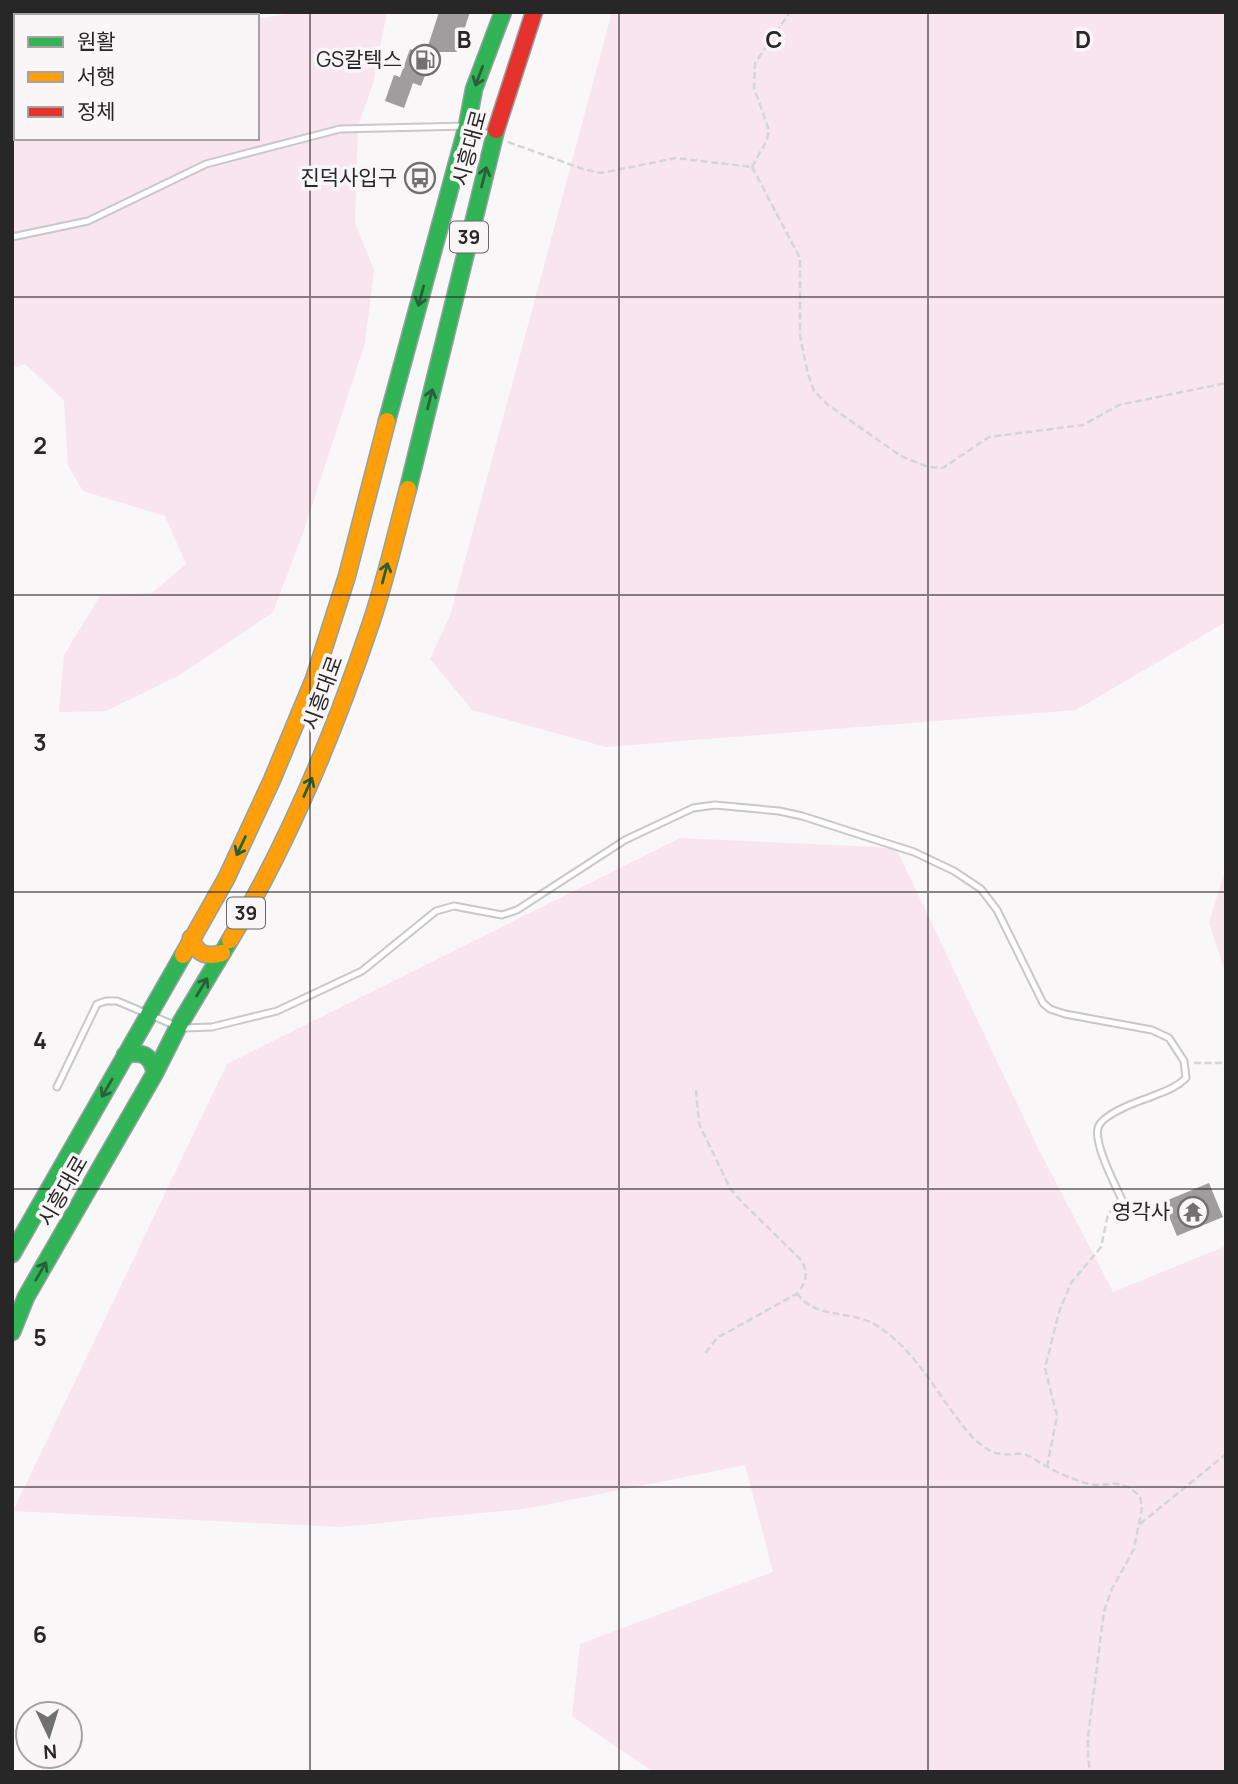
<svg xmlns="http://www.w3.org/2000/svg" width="1238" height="1784" font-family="Manrope,'Noto Sans KR',sans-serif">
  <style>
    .green { fill: #f8e5ee }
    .building { fill: #9f9d9e }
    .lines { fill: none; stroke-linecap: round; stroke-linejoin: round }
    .lane-casing { stroke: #c9c8c8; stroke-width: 9 }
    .fast-casing { stroke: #94a1a3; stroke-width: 19 }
    .slow-casing { stroke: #94a1a3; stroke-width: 19 }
    .jam-casing { stroke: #94a1a3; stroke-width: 19 }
    .path { stroke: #d6d5d5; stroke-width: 2.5; stroke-dasharray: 7 3.5; stroke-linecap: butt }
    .lane { stroke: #fefefe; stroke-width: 5 }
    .fast { stroke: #30b455; stroke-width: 16 }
    .slow { stroke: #ff9f0a; stroke-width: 16 }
    .jam { stroke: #e5322d; stroke-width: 16 }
    .oneway { stroke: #2b5f39 }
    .grid { fill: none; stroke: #282727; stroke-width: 2; stroke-opacity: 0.55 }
    .labels { text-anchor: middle; stroke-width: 7; stroke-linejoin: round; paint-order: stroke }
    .shield { fill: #faf6f8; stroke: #676566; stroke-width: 2 }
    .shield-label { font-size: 19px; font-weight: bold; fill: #282727 }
    .poi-label { font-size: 21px; fill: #282727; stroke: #faf6f8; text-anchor: end }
    .street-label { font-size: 21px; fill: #282727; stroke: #faf6f8 }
    .grid-label { font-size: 23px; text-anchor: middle; font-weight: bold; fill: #282727; stroke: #faf6f8; stroke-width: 7; stroke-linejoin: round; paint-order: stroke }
  </style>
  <rect width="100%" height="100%" fill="#f9f7f8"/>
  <path class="green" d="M 12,12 L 154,12 L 161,16 L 16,16 L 16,138 L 257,138 L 257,19 L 298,12 L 387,12 L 373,84 L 358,126 L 355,223 L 374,270 L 365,343 L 303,533 L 273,612 L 180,675 L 106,711 L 59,712 L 64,655 L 100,596 L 152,593 L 186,564 L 165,516 L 83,491 L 68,466 L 64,400 L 25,364 L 12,368 Z
    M 612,12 L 1226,12 L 1226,622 L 1076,710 L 606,747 L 472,710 L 430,659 L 450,616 Z
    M 680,838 L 896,848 L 1039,1150 L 1113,1292 L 1226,1246 L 1226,1772 L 653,1772 L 572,1716 L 580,1644 L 773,1572 L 745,1465 L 524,1509 L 339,1527 L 13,1511 L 227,1064 Z
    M 1226,867 L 1226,975 L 1209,923 Z"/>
  <path class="building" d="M 439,12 L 470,12 L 457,52 L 426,52 Z
    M 410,49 L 432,57 L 421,86 L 413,83 L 404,108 L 385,101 L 394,75 L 400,77 Z
    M 1209,1183 L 1223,1217 L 1177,1236 L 1163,1202 Z"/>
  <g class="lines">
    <g class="lane-casing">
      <path id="lane" d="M 12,237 L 88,221 L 206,164 L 340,129 L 467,126 L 491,135
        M 183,1028 L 212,1027 L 277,1011 L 362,971 L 436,911 L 454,906 L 502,915 L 517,910 L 625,840 L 693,808 L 715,805 L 779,811 L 802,816 L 914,852 L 954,871 L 981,889 L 997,910 L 1043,1003 L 1050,1009 L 1065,1014 L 1152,1030 L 1169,1038 L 1184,1061 L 1186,1078 C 1175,1089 1162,1092 1148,1098 C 1136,1102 1101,1115 1098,1128 C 1094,1145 1115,1184 1122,1200
        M 57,1087 L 97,1004 L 106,1001 L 117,1001 L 174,1025"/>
    </g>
    <g class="fast-casing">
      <path id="fast" d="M 387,421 L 467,126 L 474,89 L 503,12
        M 408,489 L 496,130
        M 125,1055 C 143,1051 151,1055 155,1073
        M 12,1254 L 183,955
        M 12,1332 L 26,1297 L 155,1073 L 178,1027 L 230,940"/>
    </g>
    <g class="slow-casing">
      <path id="slow" d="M 191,938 C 197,954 206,958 222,953
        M 230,940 C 290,841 334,733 371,623 C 386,579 396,533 408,489
        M 183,955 L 226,879 L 272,780 L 314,679 L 347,576 L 387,421"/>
    </g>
    <g class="jam-casing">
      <path id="jam" d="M 496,130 L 534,12"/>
    </g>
    <path class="path" d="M 508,142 L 583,169 L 601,173 L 676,158 L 752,167
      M 752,167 L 800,258 L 800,336 L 808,374 L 814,391 L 828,405 L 901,456 L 928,467 L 943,468 L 989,437 L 1083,425 L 1119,405 L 1226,383
      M 752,167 L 766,142 L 769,130 L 754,88 L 755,63 L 790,12
      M 1194,1063 L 1226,1063
      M 696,1090 L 699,1124 L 730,1188 L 740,1200 L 801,1260 C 809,1272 806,1282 798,1293 L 717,1338 L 704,1355
      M 797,1293 C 813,1319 850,1310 874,1324 C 909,1344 931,1383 954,1414 C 965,1429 975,1443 991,1451 C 1002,1457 1012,1453 1023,1454 C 1032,1456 1038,1462 1046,1466 C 1057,1473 1073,1479 1085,1483 C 1110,1490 1115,1474 1140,1496 L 1142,1507 L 1134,1549 L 1112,1589 L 1104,1611 L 1088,1737 L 1088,1757 L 1090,1772
      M 1047,1467 L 1057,1416 L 1045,1368 L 1059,1312 L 1071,1283 L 1101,1247 L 1108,1214 L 1116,1205
      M 1140,1524 L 1226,1454"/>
    <use href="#lane" class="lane"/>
    <use href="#fast" class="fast"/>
    <use href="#slow" class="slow"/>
    <use href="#jam" class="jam"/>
  </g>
  <defs><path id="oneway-shaft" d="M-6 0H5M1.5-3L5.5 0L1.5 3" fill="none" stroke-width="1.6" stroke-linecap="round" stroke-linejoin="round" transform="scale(1.75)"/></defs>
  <g class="oneway">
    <use href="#oneway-shaft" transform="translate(479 76) rotate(111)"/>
    <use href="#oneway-shaft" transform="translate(484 177) rotate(-76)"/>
    <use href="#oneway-shaft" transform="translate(421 296) rotate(105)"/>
    <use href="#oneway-shaft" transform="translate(430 399) rotate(-76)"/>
    <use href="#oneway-shaft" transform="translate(385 573) rotate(-75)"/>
    <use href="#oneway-shaft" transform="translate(308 787) rotate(-66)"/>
    <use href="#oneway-shaft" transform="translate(241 846) rotate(115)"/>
    <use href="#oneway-shaft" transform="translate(202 987) rotate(-59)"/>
    <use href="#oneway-shaft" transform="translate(107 1088) rotate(120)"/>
    <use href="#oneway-shaft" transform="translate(41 1271) rotate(-60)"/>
  </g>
  <path class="grid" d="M 310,12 L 310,1772M 619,12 L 619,1772M 928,12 L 928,1772M 12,297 L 1226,297M 12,595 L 1226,595M 12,892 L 1226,892M 12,1189 L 1226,1189M 12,1487 L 1226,1487"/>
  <defs>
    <g id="fuel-ring" transform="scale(1.575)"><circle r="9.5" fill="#faf6f8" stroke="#717070" stroke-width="1.5"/><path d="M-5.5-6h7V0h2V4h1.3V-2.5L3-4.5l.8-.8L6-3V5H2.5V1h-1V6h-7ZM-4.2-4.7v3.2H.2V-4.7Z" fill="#717070"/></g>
    <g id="bus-ring" transform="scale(1.575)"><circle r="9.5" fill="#faf6f8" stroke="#717070" stroke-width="1.5"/><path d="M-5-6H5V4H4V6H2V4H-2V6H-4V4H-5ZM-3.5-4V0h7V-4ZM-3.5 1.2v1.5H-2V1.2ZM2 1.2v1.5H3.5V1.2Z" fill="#717070"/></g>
    <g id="temple-ring" transform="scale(1.575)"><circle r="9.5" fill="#faf6f8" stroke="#717070" stroke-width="1.5"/><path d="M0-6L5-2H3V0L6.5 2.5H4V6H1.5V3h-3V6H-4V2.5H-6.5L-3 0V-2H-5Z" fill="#717070"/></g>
  </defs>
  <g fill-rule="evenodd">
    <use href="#fuel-ring" x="425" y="60"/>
    <use href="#bus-ring" x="420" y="178"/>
    <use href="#temple-ring" x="1193" y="1212"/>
  </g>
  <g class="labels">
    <g class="shield">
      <rect x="450" y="221.5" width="38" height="31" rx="5"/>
      <rect x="227" y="897.5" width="38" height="31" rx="5"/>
    </g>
    <g class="shield-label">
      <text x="469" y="244">39</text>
      <text x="246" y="920">39</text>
    </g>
    <g class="poi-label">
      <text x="402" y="67">GS칼텍스</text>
      <text x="397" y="185">진덕사입구</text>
      <text x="1170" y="1219">영각사</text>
    </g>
    <g class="street-label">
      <text transform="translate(470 148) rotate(-75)" y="7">시흥대로</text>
      <text transform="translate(323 693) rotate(-70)" y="7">시흥대로</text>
      <text transform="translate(63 1191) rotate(-60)" y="7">시흥대로</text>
    </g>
  </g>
  <g class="grid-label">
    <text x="464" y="48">B</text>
    <text x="774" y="48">C</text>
    <text x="1083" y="48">D</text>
    <text x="40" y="454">2</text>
    <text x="40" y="751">3</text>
    <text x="40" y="1049">4</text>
    <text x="40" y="1346">5</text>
    <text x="40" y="1643">6</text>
  </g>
  <rect width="1238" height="1784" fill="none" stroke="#282727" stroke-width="28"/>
  <rect x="14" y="14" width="245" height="126" fill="#faf6f8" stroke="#a6a3a4" stroke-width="2"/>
  <rect x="28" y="37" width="35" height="10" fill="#30b455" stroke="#a6a3a4" stroke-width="2"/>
  <text x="77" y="49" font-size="21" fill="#282727">원활</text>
  <rect x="28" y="72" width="35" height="10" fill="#ff9f0a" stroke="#a6a3a4" stroke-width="2"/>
  <text x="77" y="84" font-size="21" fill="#282727">서행</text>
  <rect x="28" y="107" width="35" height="10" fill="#e5322d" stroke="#a6a3a4" stroke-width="2"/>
  <text x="77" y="119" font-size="21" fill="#282727">정체</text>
  <g transform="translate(49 1735) rotate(176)"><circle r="33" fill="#faf6f8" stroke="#a6a3a4" stroke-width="2"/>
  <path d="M0-5L12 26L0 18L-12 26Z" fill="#717070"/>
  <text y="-10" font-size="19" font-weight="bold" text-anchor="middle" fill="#282727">N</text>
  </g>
</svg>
